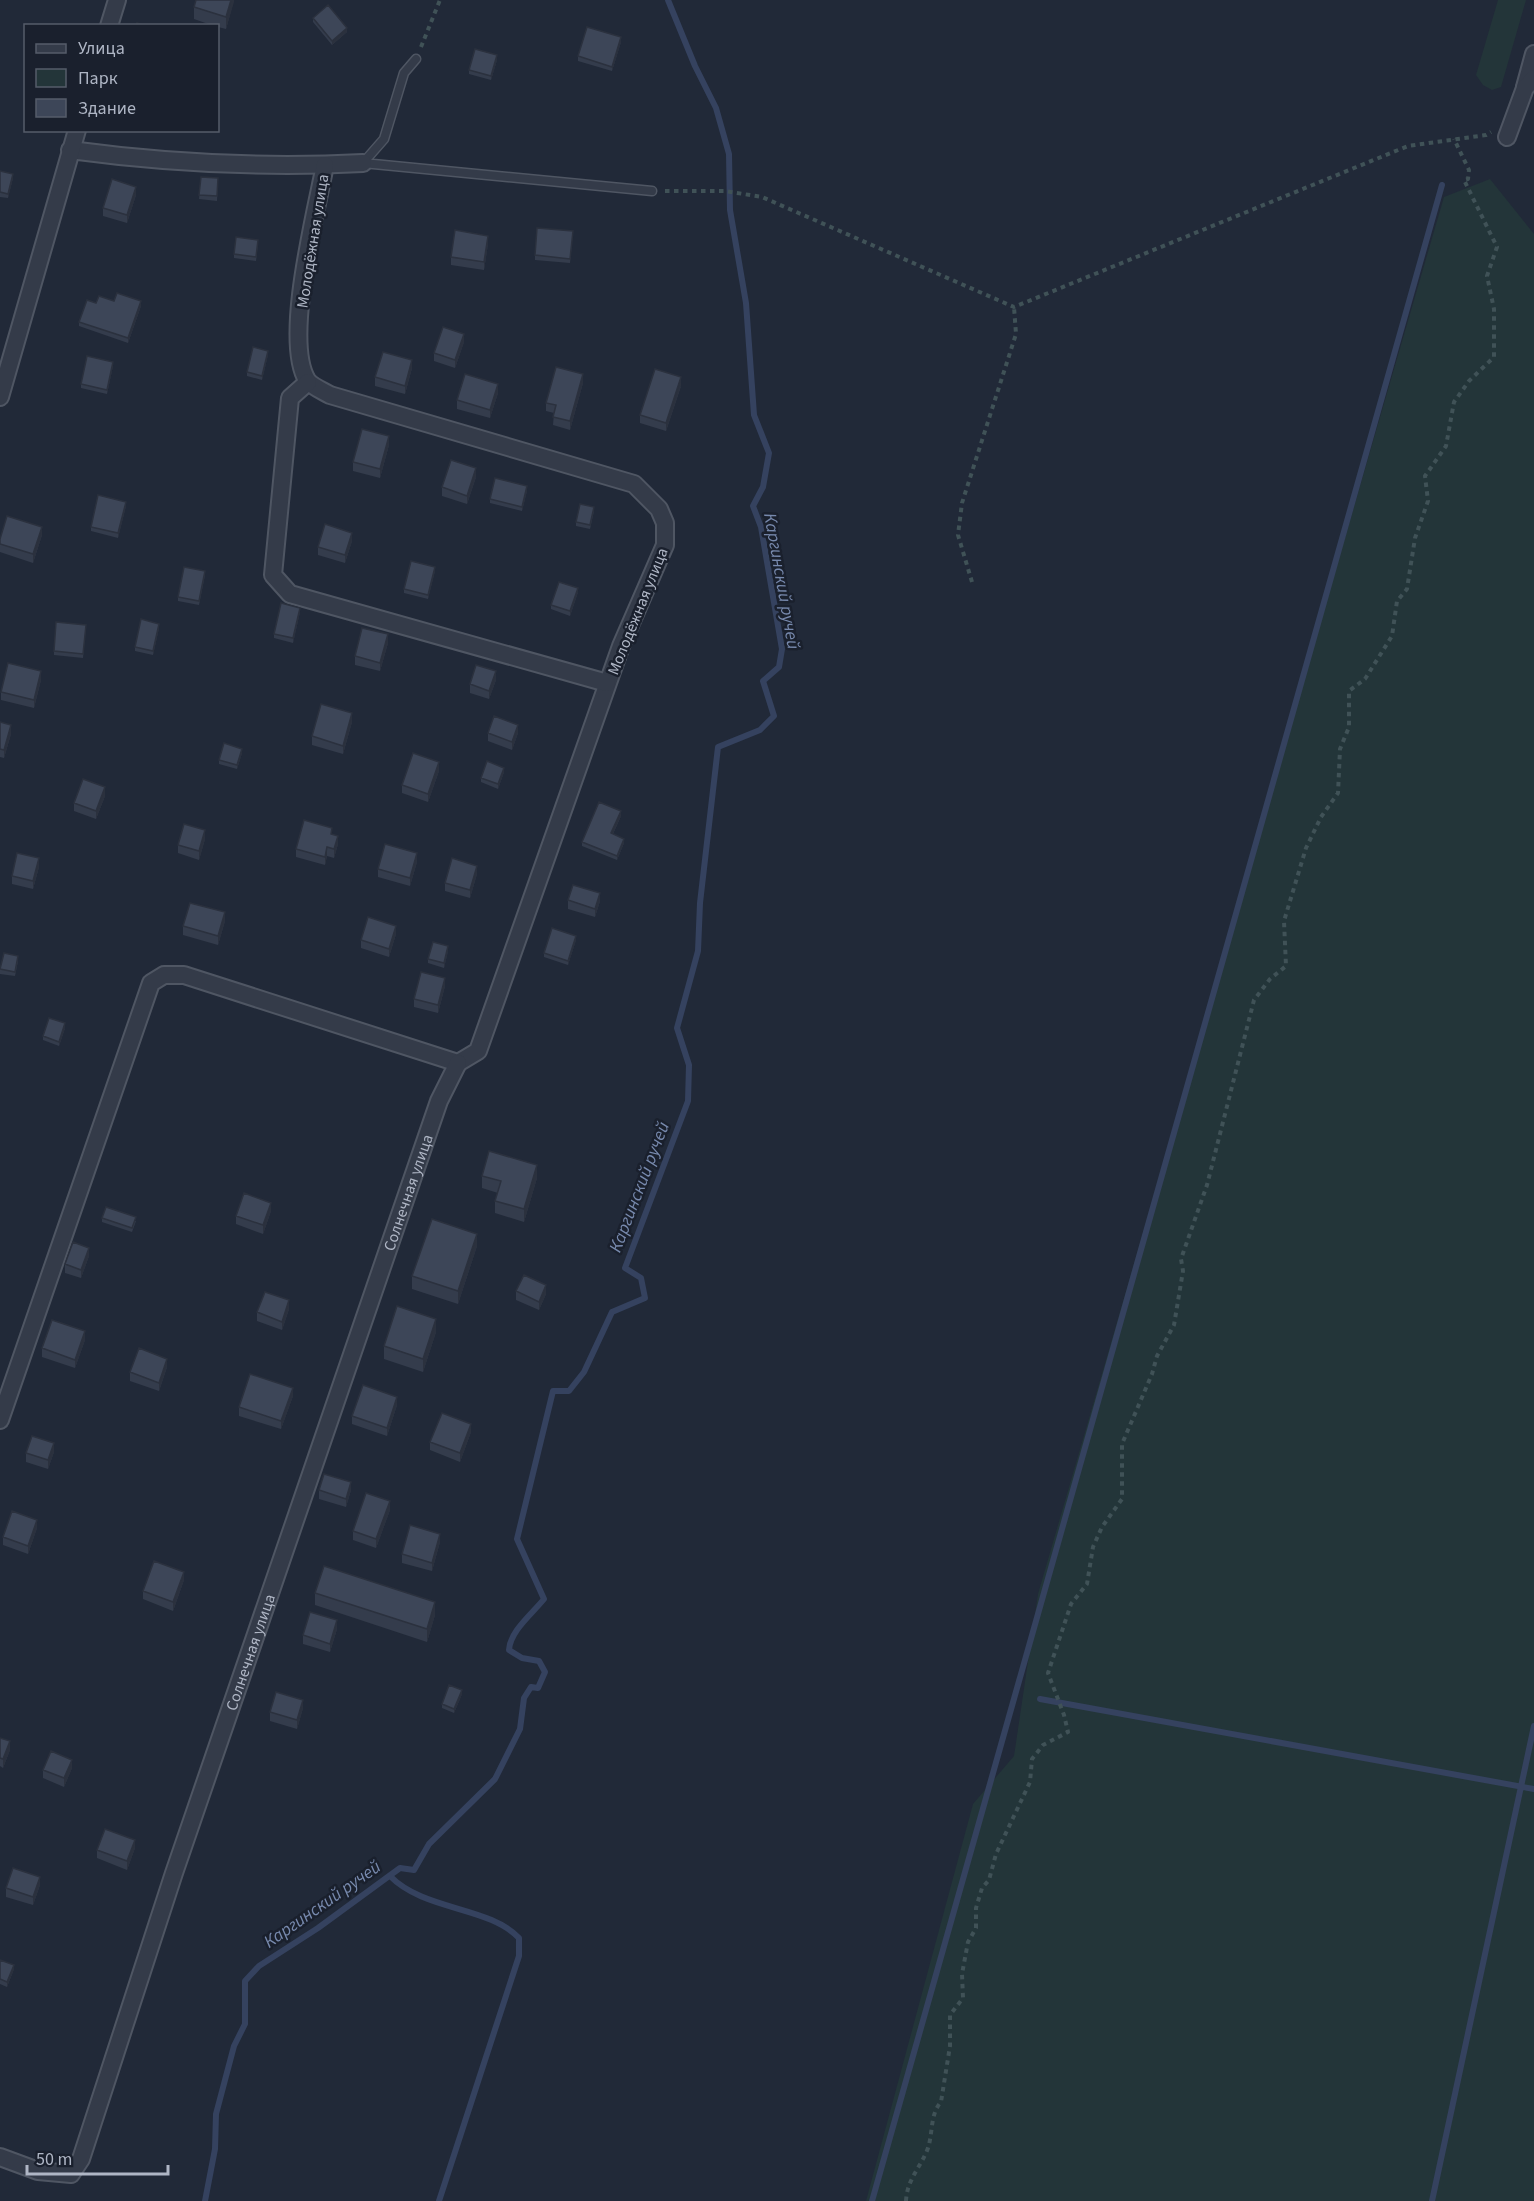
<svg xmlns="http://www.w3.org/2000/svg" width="1534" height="2201" font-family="'Source Sans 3',sans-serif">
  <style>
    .green { fill: #233539 }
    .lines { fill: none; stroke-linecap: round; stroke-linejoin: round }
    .stream { stroke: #35425f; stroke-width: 6 }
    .lane-casing { stroke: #4f5663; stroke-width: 11 }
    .street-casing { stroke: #4f5663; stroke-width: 20 }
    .path { stroke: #405257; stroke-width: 4; stroke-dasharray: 4.5 4.5; stroke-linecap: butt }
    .lane { stroke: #343b49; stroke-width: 8 }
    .street { stroke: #343b49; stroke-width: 16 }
    .wall { fill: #343c4c }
    .shaded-wall { fill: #2b313e }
    .building { fill: #3d4658; stroke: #2b313e; stroke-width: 1.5 }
    .labels { text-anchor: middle; stroke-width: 5; stroke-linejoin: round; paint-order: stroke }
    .street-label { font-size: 16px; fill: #afb6c5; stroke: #1a202d }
    .water-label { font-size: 18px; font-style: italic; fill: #7789ad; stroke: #1a202d }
  </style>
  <rect width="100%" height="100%" fill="#212938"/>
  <path class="green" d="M 1498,0 L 1526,0 L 1501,87 L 1492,90 L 1483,85 L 1476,75 Z
    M 1490,179 L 1534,234 L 1534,2201 L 866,2201 L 973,1804 L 1014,1756 L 1038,1594 L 1444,197 Z"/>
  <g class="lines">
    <path class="stream" d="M 1040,1699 L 1534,1789
      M 390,1876 C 424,1911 489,1906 519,1938 L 519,1956 L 439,2201
      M 205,2201 L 215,2149 L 216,2114 L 234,2046 L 245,2024 L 245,1981 L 259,1966 L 318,1928 L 400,1868 L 414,1870 L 429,1844 L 495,1779 L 520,1729 L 524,1698 L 531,1687 L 538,1688 L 545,1672 L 539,1661 L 522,1658 L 509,1650 C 510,1631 532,1614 544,1599 L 517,1539 L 553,1391 L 569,1391 L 584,1372 L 612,1312 L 645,1298 L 641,1278 L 625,1268 L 688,1101 L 689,1065 L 677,1028 L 698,951 L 700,903 L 718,747 L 760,730 L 774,716 L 763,681 L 779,667 L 782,649 L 761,527 L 753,506 L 763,487 L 769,453 L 754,415 L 746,303 L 730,210 L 729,154 L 716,108 L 695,66 L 668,0
      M 872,2201 L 1442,185
      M 1432,2201 L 1534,1726"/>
    <g class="lane-casing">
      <path id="lane" d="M 363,163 L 652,191
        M 363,163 L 384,139 L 404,73 L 416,59"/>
    </g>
    <g class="street-casing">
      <g id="street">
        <path d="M 109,26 L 117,0"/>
        <path d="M 1525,87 L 1534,54"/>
        <path d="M 1507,137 L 1525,88 L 1534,78"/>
        <path d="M 70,150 C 167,163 266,168 363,163"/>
        <path d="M 325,165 C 316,212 283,340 307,380 C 311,386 323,391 330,395 L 634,484 L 659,509 L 665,523 L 665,545 L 621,646 L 478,1051 L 458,1063"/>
        <path d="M 308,382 L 290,398 L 273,575 L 290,594 L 607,683"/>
        <path d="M 0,397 L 77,130"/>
        <path d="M 0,1420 L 151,983 L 164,975 L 184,975 L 458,1063"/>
        <path id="s1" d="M 0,2157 L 38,2171 L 71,2174 L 81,2159 L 174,1873 L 439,1101 L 458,1063"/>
      </g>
    </g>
    <path class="path" d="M 421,47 L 440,0
      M 665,191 L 725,191 L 762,197 L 1014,307 L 1408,146 L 1486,135 L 1491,132
      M 972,582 L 958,535 L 962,503 L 1016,334 L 1014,307
      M 906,2201 C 907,2179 921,2167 928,2148 C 933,2133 930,2114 941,2102 L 950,2046 L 950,2015 L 963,1998 L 962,1974 L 968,1942 L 976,1928 L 976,1908 L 982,1888 L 989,1880 L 996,1854 L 1030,1782 L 1032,1759 L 1043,1745 L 1068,1732 L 1064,1715 L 1048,1673 L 1071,1604 L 1087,1584 L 1093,1547 L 1102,1527 L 1122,1499 L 1122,1444 L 1152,1374 L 1157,1356 L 1174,1325 L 1183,1271 L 1181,1259 L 1207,1185 L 1254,1000 L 1270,979 L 1286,966 L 1284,921 L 1306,848 L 1321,817 L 1338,793 L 1340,749 L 1349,727 L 1349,691 L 1365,679 L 1392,636 L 1397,601 L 1407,589 L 1415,538 L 1428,501 L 1425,476 L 1446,446 L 1454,402 L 1469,381 L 1494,357 L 1494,309 L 1487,276 L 1497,247 L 1464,180 L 1468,179 L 1469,170 L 1454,139"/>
    <use href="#lane" class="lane"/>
    <use href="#street" class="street"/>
  </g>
  <path class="wall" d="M 234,0 L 226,29 L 218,27 L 218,26 L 214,26 L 194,19 L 194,7 Z
    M 313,18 L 347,32 L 332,45 L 313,22 Z
    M 621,42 L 612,71 L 578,61 L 578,56 Z
    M 497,60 L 491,80 L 469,74 L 469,70 Z
    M 0,171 L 13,178 L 8,198 L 0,197 Z
    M 201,177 L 218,178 L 217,201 L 199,199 Z
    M 136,195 L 127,223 L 103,216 L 103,208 Z
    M 573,231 L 570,263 L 535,260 L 535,255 Z
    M 258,244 L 256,261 L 234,258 L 234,254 Z
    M 488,244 L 484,270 L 451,265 L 451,257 Z
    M 96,303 L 141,306 L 128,343 L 79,326 L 79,322 Z
    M 464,342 L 455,368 L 434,361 L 434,353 Z
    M 268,355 L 262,380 L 247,376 L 247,372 Z
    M 113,366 L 107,394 L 81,388 L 81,384 Z
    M 412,368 L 405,394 L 375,386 L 375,377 Z
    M 583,383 L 570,430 L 553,425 L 554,413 L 546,411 L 546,403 Z
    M 681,386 L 666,431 L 640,423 L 640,415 Z
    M 498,393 L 490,418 L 457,409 L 457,400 Z
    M 389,445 L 380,478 L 353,471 L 353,462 Z
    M 476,477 L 467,504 L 442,496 L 442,487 Z
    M 527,491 L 522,511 L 490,503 L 490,499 Z
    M 126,506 L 118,538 L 91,531 L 91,527 Z
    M 594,511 L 590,529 L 576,526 L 576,522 Z
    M 42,535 L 33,563 L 0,552 L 0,539 Z
    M 352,541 L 345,563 L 318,555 L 318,547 Z
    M 435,571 L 428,599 L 404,593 L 404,589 Z
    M 205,575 L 199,605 L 178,601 L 178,597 Z
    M 578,592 L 570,616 L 551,609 L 551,605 Z
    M 300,612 L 293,643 L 274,638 L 274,634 Z
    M 86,625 L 83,658 L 54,655 L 54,651 Z
    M 159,628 L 153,655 L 135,651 L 135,647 Z
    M 388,643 L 380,671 L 355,665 L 355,656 Z
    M 41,680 L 34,708 L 1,700 L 1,692 Z
    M 496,680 L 489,699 L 470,693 L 470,684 Z
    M 0,722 L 11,734 L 4,758 L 0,757 Z
    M 352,722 L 343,754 L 312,745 L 312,736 Z
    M 488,733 L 518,733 L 512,750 L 488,741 Z
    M 242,753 L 237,769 L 219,764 L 219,760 Z
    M 439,771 L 428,802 L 402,793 L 402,785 Z
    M 504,772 L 498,789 L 481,782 L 481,778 Z
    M 105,796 L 96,819 L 74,811 L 74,803 Z
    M 621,816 L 613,834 L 624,843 L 617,860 L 582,846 L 582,842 Z
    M 332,834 L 338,844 L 334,858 L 327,856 L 325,865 L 296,857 L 296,849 Z
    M 205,839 L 199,860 L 178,853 L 178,845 Z
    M 417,862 L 410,886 L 378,877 L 378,869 Z
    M 39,867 L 33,889 L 12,884 L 12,876 Z
    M 477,874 L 470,898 L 445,891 L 445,883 Z
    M 568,900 L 600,901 L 595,917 L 568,909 Z
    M 225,921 L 218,945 L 183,935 L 183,926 Z
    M 396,934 L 389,957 L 361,948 L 361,940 Z
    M 576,940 L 568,965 L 544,957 L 544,953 Z
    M 448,951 L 444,968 L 428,963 L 428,959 Z
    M 18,961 L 15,976 L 0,974 L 0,969 Z
    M 445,986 L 438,1013 L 414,1007 L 414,999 Z
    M 65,1028 L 59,1046 L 43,1040 L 43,1036 Z
    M 482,1176 L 537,1178 L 524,1222 L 495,1213 L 495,1201 L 498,1193 L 482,1188 Z
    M 271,1211 L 263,1234 L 236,1224 L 236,1216 Z
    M 102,1218 L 136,1221 L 132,1232 L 102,1222 Z
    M 477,1246 L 458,1304 L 412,1289 L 412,1276 Z
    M 89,1256 L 81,1278 L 65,1273 L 65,1264 Z
    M 516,1291 L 546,1294 L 539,1310 L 516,1300 Z
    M 289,1309 L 282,1330 L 257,1321 L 257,1312 Z
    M 436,1332 L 423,1372 L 384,1359 L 384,1346 Z
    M 85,1340 L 75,1368 L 42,1357 L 42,1348 Z
    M 167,1367 L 159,1391 L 130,1381 L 130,1372 Z
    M 293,1396 L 281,1429 L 239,1416 L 239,1407 Z
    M 397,1405 L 387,1436 L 352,1424 L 352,1416 Z
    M 471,1432 L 460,1462 L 430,1450 L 430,1442 Z
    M 54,1452 L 48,1469 L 26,1462 L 26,1453 Z
    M 319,1490 L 351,1490 L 346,1507 L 319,1499 Z
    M 390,1510 L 376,1548 L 353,1540 L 353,1531 Z
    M 37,1528 L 28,1554 L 3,1545 L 3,1537 Z
    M 440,1542 L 432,1571 L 402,1563 L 402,1554 Z
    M 184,1580 L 173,1611 L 143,1599 L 143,1591 Z
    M 315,1593 L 435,1615 L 427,1642 L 315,1605 Z
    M 337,1629 L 330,1652 L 303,1644 L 303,1635 Z
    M 462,1694 L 454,1713 L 442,1708 L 442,1704 Z
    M 303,1708 L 297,1729 L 270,1721 L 270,1712 Z
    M 0,1738 L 10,1750 L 3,1768 L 0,1766 Z
    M 72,1768 L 64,1787 L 43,1778 L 43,1770 Z
    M 135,1848 L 127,1870 L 97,1858 L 97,1850 Z
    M 40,1885 L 33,1905 L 6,1897 L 6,1888 Z
    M 0,1960 L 14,1969 L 7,1987 L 0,1984 Z"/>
  <path class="shaded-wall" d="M 231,0 L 234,0 L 234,2 L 226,29 L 226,17 Z
    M 347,28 L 347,32 L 332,45 L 332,41 Z
    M 621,37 L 621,42 L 612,71 L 612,67 Z
    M 497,55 L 497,60 L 491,80 L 491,76 Z
    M 13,174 L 13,178 L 8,198 L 8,194 Z
    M 136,187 L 136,195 L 127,223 L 127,215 Z
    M 488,236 L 488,244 L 484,270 L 484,262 Z
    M 141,301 L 141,306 L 128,343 L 128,338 Z
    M 464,334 L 464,342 L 455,368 L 455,360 Z
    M 268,351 L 268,355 L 262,380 L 262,376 Z
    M 412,360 L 412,368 L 405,394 L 405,386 Z
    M 113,362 L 113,366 L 107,394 L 107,390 Z
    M 583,374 L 583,383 L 570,430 L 570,421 Z
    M 681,377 L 681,386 L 666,431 L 666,423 Z
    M 498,384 L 498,393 L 490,418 L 490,410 Z
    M 389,436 L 389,445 L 380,478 L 380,469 Z
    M 476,468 L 476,477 L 467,504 L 467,496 Z
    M 527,486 L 527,491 L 522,511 L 522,507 Z
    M 126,502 L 126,506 L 118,538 L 118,533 Z
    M 42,527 L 42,535 L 33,563 L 33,554 Z
    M 352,533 L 352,541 L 345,563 L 345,555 Z
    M 435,567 L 435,571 L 428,599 L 428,595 Z
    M 578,588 L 578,592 L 570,616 L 570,611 Z
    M 300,608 L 300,612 L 293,643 L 293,638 Z
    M 159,624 L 159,628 L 153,655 L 153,651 Z
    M 388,634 L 388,643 L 380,671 L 380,663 Z
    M 41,671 L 41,680 L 34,708 L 34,700 Z
    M 496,671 L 496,680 L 489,699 L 489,691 Z
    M 352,713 L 352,722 L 343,754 L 343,746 Z
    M 11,725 L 11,734 L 4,758 L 4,750 Z
    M 518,725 L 518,733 L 512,750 L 512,742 Z
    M 242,749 L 242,753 L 237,769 L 237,765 Z
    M 439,762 L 439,771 L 428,802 L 428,794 Z
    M 504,768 L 504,772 L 498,789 L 498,784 Z
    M 105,787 L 105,796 L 96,819 L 96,811 Z
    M 621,811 L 621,816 L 611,838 L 611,833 Z
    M 205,830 L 205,839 L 199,860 L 199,851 Z
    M 338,836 L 338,844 L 334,858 L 334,849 Z
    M 624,839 L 624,843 L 617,860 L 617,856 Z
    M 327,847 L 327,856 L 325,865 L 325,857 Z
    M 417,853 L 417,862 L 410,886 L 410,878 Z
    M 39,858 L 39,867 L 33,889 L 33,881 Z
    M 477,866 L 477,874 L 470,898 L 470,890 Z
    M 600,893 L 600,901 L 595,917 L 595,909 Z
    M 225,912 L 225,921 L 218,945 L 218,936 Z
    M 396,926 L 396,934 L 389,957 L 389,949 Z
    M 576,936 L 576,940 L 568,965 L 568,961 Z
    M 448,946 L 448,951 L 444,968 L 444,963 Z
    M 445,978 L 445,986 L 438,1013 L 438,1005 Z
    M 65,1023 L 65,1028 L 59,1046 L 59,1042 Z
    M 537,1165 L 537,1178 L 524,1222 L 524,1209 Z
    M 271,1203 L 271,1211 L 263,1234 L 263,1225 Z
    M 477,1234 L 477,1246 L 458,1304 L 458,1291 Z
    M 89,1248 L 89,1256 L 81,1278 L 81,1270 Z
    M 546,1285 L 546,1294 L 539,1310 L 539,1302 Z
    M 289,1300 L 289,1309 L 282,1330 L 282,1322 Z
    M 436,1319 L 436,1332 L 423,1372 L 423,1359 Z
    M 85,1331 L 85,1340 L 75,1368 L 75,1360 Z
    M 167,1359 L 167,1367 L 159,1391 L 159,1383 Z
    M 293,1388 L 293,1396 L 281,1429 L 281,1421 Z
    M 397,1397 L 397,1405 L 387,1436 L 387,1428 Z
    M 471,1424 L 471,1432 L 460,1462 L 460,1453 Z
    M 54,1443 L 54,1452 L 48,1469 L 48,1460 Z
    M 351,1482 L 351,1490 L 346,1507 L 346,1499 Z
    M 390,1501 L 390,1510 L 376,1548 L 376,1539 Z
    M 37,1520 L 37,1528 L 28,1554 L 28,1546 Z
    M 440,1534 L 440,1542 L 432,1571 L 432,1563 Z
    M 184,1572 L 184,1580 L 173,1611 L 173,1602 Z
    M 435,1602 L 435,1615 L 427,1642 L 427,1629 Z
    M 337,1620 L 337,1629 L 330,1652 L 330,1644 Z
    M 462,1690 L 462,1694 L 454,1713 L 454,1709 Z
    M 303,1700 L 303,1708 L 297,1729 L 297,1720 Z
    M 10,1741 L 10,1750 L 3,1768 L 3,1759 Z
    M 72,1760 L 72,1768 L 64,1787 L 64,1778 Z
    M 135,1840 L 135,1848 L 127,1870 L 127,1861 Z
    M 40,1877 L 40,1885 L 33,1905 L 33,1897 Z
    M 14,1965 L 14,1969 L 7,1987 L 7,1982 Z"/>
  <path class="building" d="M 196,0 L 231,0 L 226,17 L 194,7 Z
    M 328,5 L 347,28 L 332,41 L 313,18 Z
    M 137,23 L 147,26 L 136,26 Z
    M 587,27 L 621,37 L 612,67 L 578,56 Z
    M 475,49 L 497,55 L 491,76 L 469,70 Z
    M 0,171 L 13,174 L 8,194 L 0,192 Z
    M 201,177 L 218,178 L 217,196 L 199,195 Z
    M 112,179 L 136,187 L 127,215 L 103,208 Z
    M 537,228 L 573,231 L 570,259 L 535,255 Z
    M 455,230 L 488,236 L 484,262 L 451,257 Z
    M 236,237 L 258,240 L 256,257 L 234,254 Z
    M 117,293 L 141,301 L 128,338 L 79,322 L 87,300 L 96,303 L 99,296 L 114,301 Z
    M 443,327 L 464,334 L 455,360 L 434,353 Z
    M 253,347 L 268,351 L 262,376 L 247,372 Z
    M 383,352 L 412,360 L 405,386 L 375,377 Z
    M 87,356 L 113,362 L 107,390 L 81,384 Z
    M 556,367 L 583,374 L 570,421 L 553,417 L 556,405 L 546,403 Z
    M 655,369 L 681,377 L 666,423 L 640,415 Z
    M 465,374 L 498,384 L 490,410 L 457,400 Z
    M 362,429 L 389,436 L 380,469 L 353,462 Z
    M 451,460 L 476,468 L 467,496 L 442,487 Z
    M 495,478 L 527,486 L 522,507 L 490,499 Z
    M 98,495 L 126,502 L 118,533 L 91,527 Z
    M 580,504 L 594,507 L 590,525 L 576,522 Z
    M 7,516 L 42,527 L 33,554 L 0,544 L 0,539 Z
    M 325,524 L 352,533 L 345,555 L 318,547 Z
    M 411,561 L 435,567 L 428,595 L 404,589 Z
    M 184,567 L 205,571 L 199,601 L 178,597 Z
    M 559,582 L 578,588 L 570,611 L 551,605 Z
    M 281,603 L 300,608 L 293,638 L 274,634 Z
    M 141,619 L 159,624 L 153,651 L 135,647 Z
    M 56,622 L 86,625 L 83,654 L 54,651 Z
    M 362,628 L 388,634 L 380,663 L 355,656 Z
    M 8,663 L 41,671 L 34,700 L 1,692 Z
    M 476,665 L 496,671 L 489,691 L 470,684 Z
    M 321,704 L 352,713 L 343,746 L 312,736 Z
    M 494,716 L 518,725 L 512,742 L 488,733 Z
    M 0,722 L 11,725 L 4,750 L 0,749 Z
    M 224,743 L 242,749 L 237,765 L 219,760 Z
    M 413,753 L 439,762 L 428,794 L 402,785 Z
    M 487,761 L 504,768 L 498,784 L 481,778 Z
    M 83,779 L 105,787 L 96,811 L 74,803 Z
    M 599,802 L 621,811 L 611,833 L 624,839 L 617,856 L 582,842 Z
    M 304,820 L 332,828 L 331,834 L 338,836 L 334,849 L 327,847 L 325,857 L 296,849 Z
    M 184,824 L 205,830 L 199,851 L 178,845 Z
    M 385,844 L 417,853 L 410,878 L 378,869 Z
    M 17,853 L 39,858 L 33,881 L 12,876 Z
    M 452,858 L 477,866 L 470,890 L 445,883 Z
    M 573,885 L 600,893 L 595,909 L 568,900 Z
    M 190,903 L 225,912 L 218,936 L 183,926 Z
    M 368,917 L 396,926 L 389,949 L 361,940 Z
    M 552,928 L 576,936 L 568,961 L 544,953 Z
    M 433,942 L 448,946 L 444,963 L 428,959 Z
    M 4,953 L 18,956 L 15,972 L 0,969 Z
    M 421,972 L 445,978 L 438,1005 L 414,999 Z
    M 49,1018 L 65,1023 L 59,1042 L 43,1036 Z
    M 489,1151 L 537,1165 L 524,1209 L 495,1201 L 501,1181 L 482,1176 Z
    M 244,1193 L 271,1203 L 263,1225 L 236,1216 Z
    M 106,1207 L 136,1217 L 132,1228 L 102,1218 Z
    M 432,1219 L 477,1234 L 458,1291 L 412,1276 Z
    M 73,1242 L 89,1248 L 81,1270 L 65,1264 Z
    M 524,1275 L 546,1285 L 539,1302 L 516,1291 Z
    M 265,1292 L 289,1300 L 282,1322 L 257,1312 Z
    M 397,1306 L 436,1319 L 423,1359 L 384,1346 Z
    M 52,1320 L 85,1331 L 75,1360 L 42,1348 Z
    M 139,1348 L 167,1359 L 159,1383 L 130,1372 Z
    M 250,1374 L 293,1388 L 281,1421 L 239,1407 Z
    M 363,1385 L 397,1397 L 387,1428 L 352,1416 Z
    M 442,1413 L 471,1424 L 460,1453 L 430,1442 Z
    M 32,1436 L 54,1443 L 48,1460 L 26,1453 Z
    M 324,1474 L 351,1482 L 346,1499 L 319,1490 Z
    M 366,1493 L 390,1501 L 376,1539 L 353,1531 Z
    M 12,1511 L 37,1520 L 28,1546 L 3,1537 Z
    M 410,1525 L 440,1534 L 432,1563 L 402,1554 Z
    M 154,1561 L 184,1572 L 173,1602 L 143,1591 Z
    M 324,1566 L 435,1602 L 427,1629 L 315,1593 Z
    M 310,1612 L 337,1620 L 330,1644 L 303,1635 Z
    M 449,1685 L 462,1690 L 454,1709 L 442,1704 Z
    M 276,1692 L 303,1700 L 297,1720 L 270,1712 Z
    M 0,1738 L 10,1741 L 3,1759 L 0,1758 Z
    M 51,1751 L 72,1760 L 64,1778 L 43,1770 Z
    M 105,1829 L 135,1840 L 127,1861 L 97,1850 Z
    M 13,1868 L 40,1877 L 33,1897 L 6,1888 Z
    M 0,1960 L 14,1965 L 7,1982 L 0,1979 Z"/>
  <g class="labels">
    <g class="street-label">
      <text transform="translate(312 241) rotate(-81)" y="6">Молодёжная улица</text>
      <text transform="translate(637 611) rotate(-68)" y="6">Молодёжная улица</text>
      <text dy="6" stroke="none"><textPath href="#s1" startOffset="1112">Солнечная улица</textPath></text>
      <text dy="6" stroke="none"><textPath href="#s1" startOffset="626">Солнечная улица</textPath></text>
    </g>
    <g class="water-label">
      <text transform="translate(782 581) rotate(80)" y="6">Каргинский ручей</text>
      <text transform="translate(639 1187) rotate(-69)" y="6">Каргинский ручей</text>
      <text transform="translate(322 1904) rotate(-35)" y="6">Каргинский ручей</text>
    </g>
  </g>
  <rect x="24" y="24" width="195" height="108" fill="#1a202d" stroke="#565c6a" stroke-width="1.5"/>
  <rect x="36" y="44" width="30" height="9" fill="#343b49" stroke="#565c6a" stroke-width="1.5"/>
  <text x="78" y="54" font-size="18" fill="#afb6c5">Улица</text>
  <rect x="36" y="69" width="30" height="18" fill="#233539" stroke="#565c6a" stroke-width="1.5"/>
  <text x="78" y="84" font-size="18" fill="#afb6c5">Парк</text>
  <rect x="36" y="99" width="30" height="18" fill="#3d4658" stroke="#565c6a" stroke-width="1.5"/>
  <text x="78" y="114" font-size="18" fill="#afb6c5">Здание</text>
  <path d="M27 2165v9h141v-9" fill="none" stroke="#afb6c5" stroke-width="3"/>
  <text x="36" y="2165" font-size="18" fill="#afb6c5" stroke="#1a202d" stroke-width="4.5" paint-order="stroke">50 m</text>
</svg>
